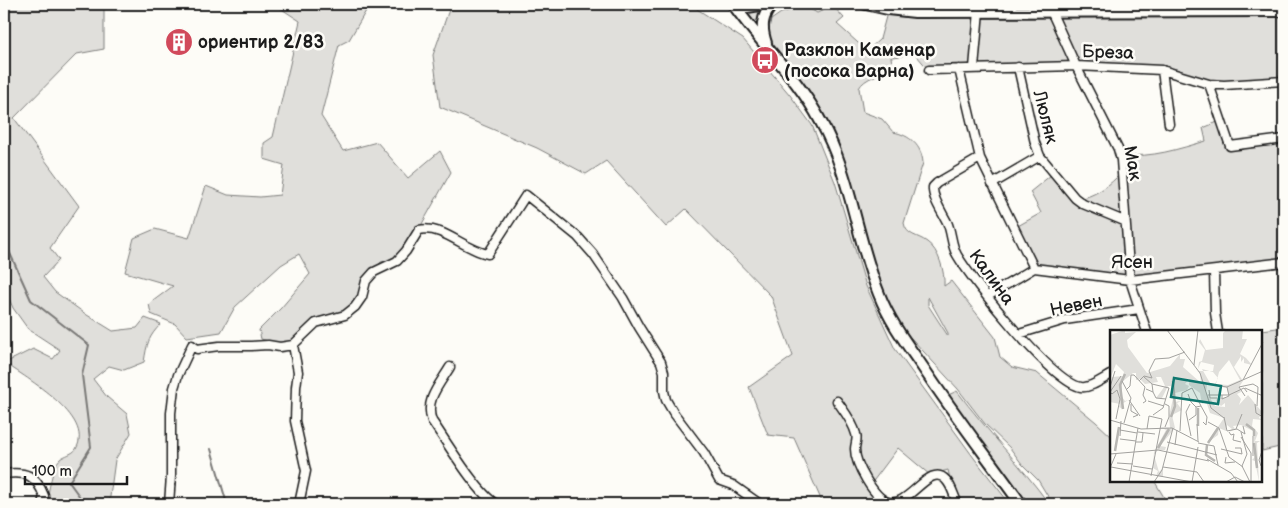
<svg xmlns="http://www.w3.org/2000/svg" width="1288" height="508" font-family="'Balsamiq Sans',sans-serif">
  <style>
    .green { fill: #e0dfdb; stroke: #7e7e7c; fill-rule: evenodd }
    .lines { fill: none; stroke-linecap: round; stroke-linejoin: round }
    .stream { stroke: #797876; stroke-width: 2 }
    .minor-casing { stroke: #1c1c1c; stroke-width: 11 }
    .tertiary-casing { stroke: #1c1c1c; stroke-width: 14 }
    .minor { stroke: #fdfcf7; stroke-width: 8 }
    .tertiary { stroke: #fdfcf7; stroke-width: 10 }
    .labels { text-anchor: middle; stroke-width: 5; stroke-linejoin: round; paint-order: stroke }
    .poi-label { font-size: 18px; font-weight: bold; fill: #1c1c1c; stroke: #fdfcf7; text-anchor: start }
    .street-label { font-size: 18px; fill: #1c1c1c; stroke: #fdfcf7 }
    .inset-river { fill: none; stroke: #b7b6b2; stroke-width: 2.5 }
    .inset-road { fill: none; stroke: #a3a29f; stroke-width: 1 }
    .view { fill: #0f766e; fill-opacity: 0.15; stroke: #0f766e; stroke-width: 2.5 }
    .inset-edge { fill: none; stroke: #1c1c1c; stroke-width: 2.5 }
  </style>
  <rect width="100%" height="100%" fill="#fdfcf7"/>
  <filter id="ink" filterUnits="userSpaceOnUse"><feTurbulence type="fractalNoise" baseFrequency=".02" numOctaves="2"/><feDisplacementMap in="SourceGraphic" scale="10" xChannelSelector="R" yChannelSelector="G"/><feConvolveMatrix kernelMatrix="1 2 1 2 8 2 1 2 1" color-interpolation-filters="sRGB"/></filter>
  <g filter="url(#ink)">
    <path class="green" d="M 4,4 L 104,4 L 104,49 L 77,54 L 14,118 L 79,206 L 50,248 L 59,260 L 43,277 L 55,292 L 87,315 L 113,331 L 137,328 L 145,318 L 161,324 C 148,337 147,344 144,362 L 124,370 L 109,366 L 93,379 L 107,397 L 127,414 L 131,433 L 115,460 L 109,504 L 46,503 C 49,492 52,466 60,459 C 65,455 73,454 76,449 C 95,417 26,378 5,363 L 33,349 L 53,359 L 60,350 L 28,329 L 13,308 L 4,287 Z
      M 274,4 L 370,4 L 349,40 L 339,45 L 321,116 L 343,151 L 377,142 L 408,178 L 440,151 L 451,172 L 418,231 L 399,258 L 381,262 L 367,277 L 357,302 L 339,314 L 320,317 L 288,346 L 261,339 L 259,330 L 281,308 L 310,274 L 299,254 L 281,265 L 235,307 L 221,332 L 187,337 L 175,324 L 151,314 L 149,304 L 173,286 L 125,272 L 134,238 L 155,229 L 189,238 L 206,186 L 228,195 L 260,197 L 280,195 L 284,165 L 264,159 L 264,143 L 273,137 L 300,21 Z
      M 451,4 L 693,4 L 697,9 L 743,39 L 790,95 L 812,125 L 835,182 L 866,286 L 895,349 L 974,458 L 1010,504 L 957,504 L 955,501 L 948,470 L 930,475 L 898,448 L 868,488 L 880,504 L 823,504 L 794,438 L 768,435 L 749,387 L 793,356 L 771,296 L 686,209 L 666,227 L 606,161 L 586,174 L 537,148 L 440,107 L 433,55 Z
      M 766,4 L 768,49 L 741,7 Z
      M 876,4 L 966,4 L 963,8 L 934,9 Z
      M 983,4 L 1284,4 L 1284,8 L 986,7 Z
      M 805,6 L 817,13 L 833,6 L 844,18 L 837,24 L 867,51 L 880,39 L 888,9 L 1284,11 L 1284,79 L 1209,84 L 1158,69 L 929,70 L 910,48 L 902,56 L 891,57 L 893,71 C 882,73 864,78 859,88 L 863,112 L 882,119 L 893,132 C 910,135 922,146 923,163 L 904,223 C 906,236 918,235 927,242 C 939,250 945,272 944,286 L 951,281 L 995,337 L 1000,357 L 1012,367 L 1037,373 L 1096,422 L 1112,437 L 1112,482 L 1155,482 L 1168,504 L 1052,503 L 1038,480 L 1022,464 L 1010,448 L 985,424 L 958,389 L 900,326 L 876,275 L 839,151 L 805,84 L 773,47 L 768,33 L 771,20 L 781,13 ZM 928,297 L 948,333 L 948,336 L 928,305 Z
      M 1220,121 L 1228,146 L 1284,141 L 1284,260 L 1127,278 L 1036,266 L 1016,227 L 1041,213 L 1030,192 L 1051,175 L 1074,200 C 1095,197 1109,186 1123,171 L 1123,155 C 1152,158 1178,149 1206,141 L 1203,128 Z
      M 1284,327 L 1284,446 L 1262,451 L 1262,332 L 1248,332 Z
      M 957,391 C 986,430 1021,465 1049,504 L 1025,504 L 944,397 Z"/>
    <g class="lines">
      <path class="stream" d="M 4,240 L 31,300 L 89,345 L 82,375 L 91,447 L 69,482 L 85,504
        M 211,449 L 227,504"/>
      <g class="minor-casing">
        <path id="minor" d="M 1051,11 L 1076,66 L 1118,149 L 1121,160 L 1130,280 L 1147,332
          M 1018,67 L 1035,143 L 1040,156 L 1075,198 L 1083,204 L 1124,221
          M 974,68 L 979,11
          M 959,69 L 980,158 L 1034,268
          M 929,70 L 1076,66 L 1162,70 L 1209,84 L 1224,85 L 1284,81
          M 1162,70 L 1169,124
          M 1209,84 L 1230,146 L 1284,139
          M 980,158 L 937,183 L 933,187 C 932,198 942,212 947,222 C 952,233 951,245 957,255 C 973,282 1052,382 1081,387 C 1090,389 1104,378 1112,374
          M 992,184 L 1040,156
          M 1214,271 L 1215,313 L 1218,332
          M 988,296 L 1034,268 L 1130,280 L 1284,262
          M 1019,334 L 1065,320 L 1139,309
          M 450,367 C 440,384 424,400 432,421 C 446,441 477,493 496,504
          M 837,401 C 844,411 853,422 856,434 C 858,439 855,444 855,449 C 855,464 874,498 888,502 C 909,508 930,461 946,480 C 952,486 954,497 958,504
          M 4,474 C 26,471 36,475 44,496 L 42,504
          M 169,504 L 171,476 L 171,413 L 174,388 L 178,375 L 192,345 L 197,349 L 219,346 L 251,346 L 268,345 L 280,347 L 293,345
          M 299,504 L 306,471 L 295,421 L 296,387 L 298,372 L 293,345 L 316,323 L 345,315 L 355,307 L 362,297 L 366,281 L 374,272 L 397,261 L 406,251 L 419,230 C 444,225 464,250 488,254 L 526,195 L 578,237 L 593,254 L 623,298 L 639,327 L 661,362 L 664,372 L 664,391 L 666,400 L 673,412 L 704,453 L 719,480 L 733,485 L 760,504"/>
      </g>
      <g class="tertiary-casing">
        <path id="tertiary" d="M 733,4 C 761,44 798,78 821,122 C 851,175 856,238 879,294 C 889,320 906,343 922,366 C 953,413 988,458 1021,504
          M 866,4 L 888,9 L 915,12 L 1284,11
          M 734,5 L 747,7 L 766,4
          M 766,43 C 761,28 761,16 773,4"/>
      </g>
      <use href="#minor" class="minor"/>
      <use href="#tertiary" class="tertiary"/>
    </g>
  </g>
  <defs>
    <g id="building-disc" transform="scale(1.4375)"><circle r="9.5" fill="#d1495b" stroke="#fdfcf7"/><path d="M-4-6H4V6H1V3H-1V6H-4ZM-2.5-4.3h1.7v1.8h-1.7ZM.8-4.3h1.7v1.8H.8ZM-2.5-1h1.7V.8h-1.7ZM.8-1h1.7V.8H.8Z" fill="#fff"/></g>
    <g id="bus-disc" transform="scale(1.4375)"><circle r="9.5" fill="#d1495b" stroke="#fdfcf7"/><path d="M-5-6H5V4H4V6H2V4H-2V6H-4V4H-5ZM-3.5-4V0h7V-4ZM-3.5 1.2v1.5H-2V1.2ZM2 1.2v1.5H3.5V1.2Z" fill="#fff"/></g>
  </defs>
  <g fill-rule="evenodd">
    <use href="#building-disc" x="179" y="42"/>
    <use href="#bus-disc" x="765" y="60"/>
  </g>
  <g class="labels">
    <g class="poi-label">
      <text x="198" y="48">ориентир 2/83</text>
      <text x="784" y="56">Разклон Каменар<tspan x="784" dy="21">(посока Варна)</tspan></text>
    </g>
    <g class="street-label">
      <text transform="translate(1108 52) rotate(2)" y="6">Бреза</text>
      <text transform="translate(1046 117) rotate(76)" y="6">Люляк</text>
      <text transform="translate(1133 163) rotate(80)" y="6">Мак</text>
      <text x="1132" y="268">Ясен</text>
      <text transform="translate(992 277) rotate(54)" y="6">Калина</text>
      <text transform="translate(1076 305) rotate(-11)" y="6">Невен</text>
    </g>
  </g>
  <g transform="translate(1110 330)">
    <rect width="152" height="152" fill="#fdfcf7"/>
    <path d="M 15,0 L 15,3 L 26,2 L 17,10 L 18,17 L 37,43 L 60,36 L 70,24 L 70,29 L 75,29 L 73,37 L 91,53 L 90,44 L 85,38 L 88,41 L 103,41 L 104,35 L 91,32 L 88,39 L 89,32 L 92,31 L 95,20 L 89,12 L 90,9 L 96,20 L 113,18 L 113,3 L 116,0 L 133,0 L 132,9 L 137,9 L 130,24 L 136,28 L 142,35 L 134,33 L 134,28 L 131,32 L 131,26 L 124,37 L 133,51 L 129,57 L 131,62 L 127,64 L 131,69 L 129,75 L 138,65 L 152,82 L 149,88 L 152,90 L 143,89 L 142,96 L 148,103 L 145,111 L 150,111 L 147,113 L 149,152 L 145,131 L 142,130 L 146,126 L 143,101 L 131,95 L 123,96 L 125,99 L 119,102 L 122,99 L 117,95 L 116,101 L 109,98 L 108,105 L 97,113 L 114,88 L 100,83 L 96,71 L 92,74 L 90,63 L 79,55 L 79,49 L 75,54 L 79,56 L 77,60 L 65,63 L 64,72 L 71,71 L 67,73 L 72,80 L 62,85 L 65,98 L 50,116 L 56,117 L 55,120 L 48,120 L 44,125 L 49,142 L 53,138 L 53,147 L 46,146 L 48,141 L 43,138 L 44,122 L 56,100 L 50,97 L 60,98 L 59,86 L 64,64 L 61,56 L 58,56 L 52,68 L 46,68 L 55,56 L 51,47 L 46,47 L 48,52 L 35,54 L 30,49 L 26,50 L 26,43 L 23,43 L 12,52 L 12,67 L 15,71 L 18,70 L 12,74 L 13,79 L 9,77 L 10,74 L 0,72 L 2,47 L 13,46 L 14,42 L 6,34 L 0,49 L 0,5 ZM 119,30 L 130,50 L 118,55 L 106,54 L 109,42 ZM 92,39 L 103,42 L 108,48 L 105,54 L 100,53 ZM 97,55 L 117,58 L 119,67 L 107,68 L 106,71 L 111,76 L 115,73 L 115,77 L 105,76 L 96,62 Z" fill="#e0dfdb" fill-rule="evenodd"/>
    <path class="inset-river" d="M 88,78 L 88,96M 13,79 L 10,55 L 15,44M 61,87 L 65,76 L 63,51M 136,94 L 144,100 L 144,106M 98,113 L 108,98M 144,113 L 147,138M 97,115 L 96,125 L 105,131M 48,118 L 59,99M 5,121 L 9,97"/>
    <path class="inset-road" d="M 57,0 L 90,43 L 101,78 L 114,88M 84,35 L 88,0M 34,47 L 42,54 L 59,58 L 53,78 L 43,85M 133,50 L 153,12M 12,51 L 21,68 L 14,93M 29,51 L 34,46 L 42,48 L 39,41 L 45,29 L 59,28 L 75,22M 91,53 L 117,57 L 153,41M 0,57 L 5,41M 135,58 L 153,66M 36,59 L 43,62 L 42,54M 16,60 L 20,56 L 21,45 L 24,45 L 35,57 L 33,65 L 36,71 L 33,73M 99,60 L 100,68 L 107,68M 0,62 L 2,64 L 7,60 L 10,69 L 6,89M 0,62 L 11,46M 43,62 L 46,68 L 56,69M 78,64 L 81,72 L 86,77 L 91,76 L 97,87 L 96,95 L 93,92M 98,65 L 119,65 L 134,58 L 137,62M 112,65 L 112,69 L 119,66 L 117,57M 135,66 L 129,57 L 143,54 L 148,57 L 147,76M 19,70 L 30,86M 38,71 L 54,76M 21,74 L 21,81 L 28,85 L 23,87M 80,74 L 76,82 L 81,106M 145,74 L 146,83 L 153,87M 114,87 L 117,101 L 127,99 L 135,104 L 133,96M 0,90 L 31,99 L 62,98 L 89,112M 79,90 L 86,85 L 86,77M 98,92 L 109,98 L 119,127 L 133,137M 87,94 L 88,111M 55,97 L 59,87 L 59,76 L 55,74M 37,99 L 39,86 L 52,89 L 41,146M 126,99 L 132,84M 10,100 L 27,103M 70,101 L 72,63 L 82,58 L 91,76M 28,102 L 45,104M 119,102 L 121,105 L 124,104 L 123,110 L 131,112M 131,102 L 137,124 L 132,136 L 140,152M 10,106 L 11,91M 131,107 L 141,123 L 141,151M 10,109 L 26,111M 26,112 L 32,112 L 33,103M 57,112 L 107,125M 88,113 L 104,116 L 108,135M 65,115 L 67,100M 111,119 L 132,124 L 131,118 L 125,118M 0,124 L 48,120 L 99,131M 143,126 L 143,106M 116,127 L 115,133 L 125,132M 97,129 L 121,143 L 128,152M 7,133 L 23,134M 23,136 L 42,139M 151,136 L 149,130 L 153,118M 1,137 L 82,152M 53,137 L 87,142 L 94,152M 0,138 L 6,124M 19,152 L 28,98M 44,152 L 52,140 L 63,98M 82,152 L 88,117M 116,152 L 125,147 L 135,152"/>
    <path class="view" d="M 64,48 L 111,56 L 108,74 L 61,67 Z"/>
    <rect width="152" height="152" class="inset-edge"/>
  </g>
  <rect width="1288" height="508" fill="none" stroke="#fdfcf7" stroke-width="20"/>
  <rect x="10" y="10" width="1268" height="488" fill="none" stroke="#1c1c1c" stroke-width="2" filter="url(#ink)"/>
  <path d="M25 476v8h102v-8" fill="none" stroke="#1c1c1c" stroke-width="2.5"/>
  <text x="32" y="476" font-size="15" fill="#1c1c1c" stroke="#fdfcf7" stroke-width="4" paint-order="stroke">100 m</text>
</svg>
